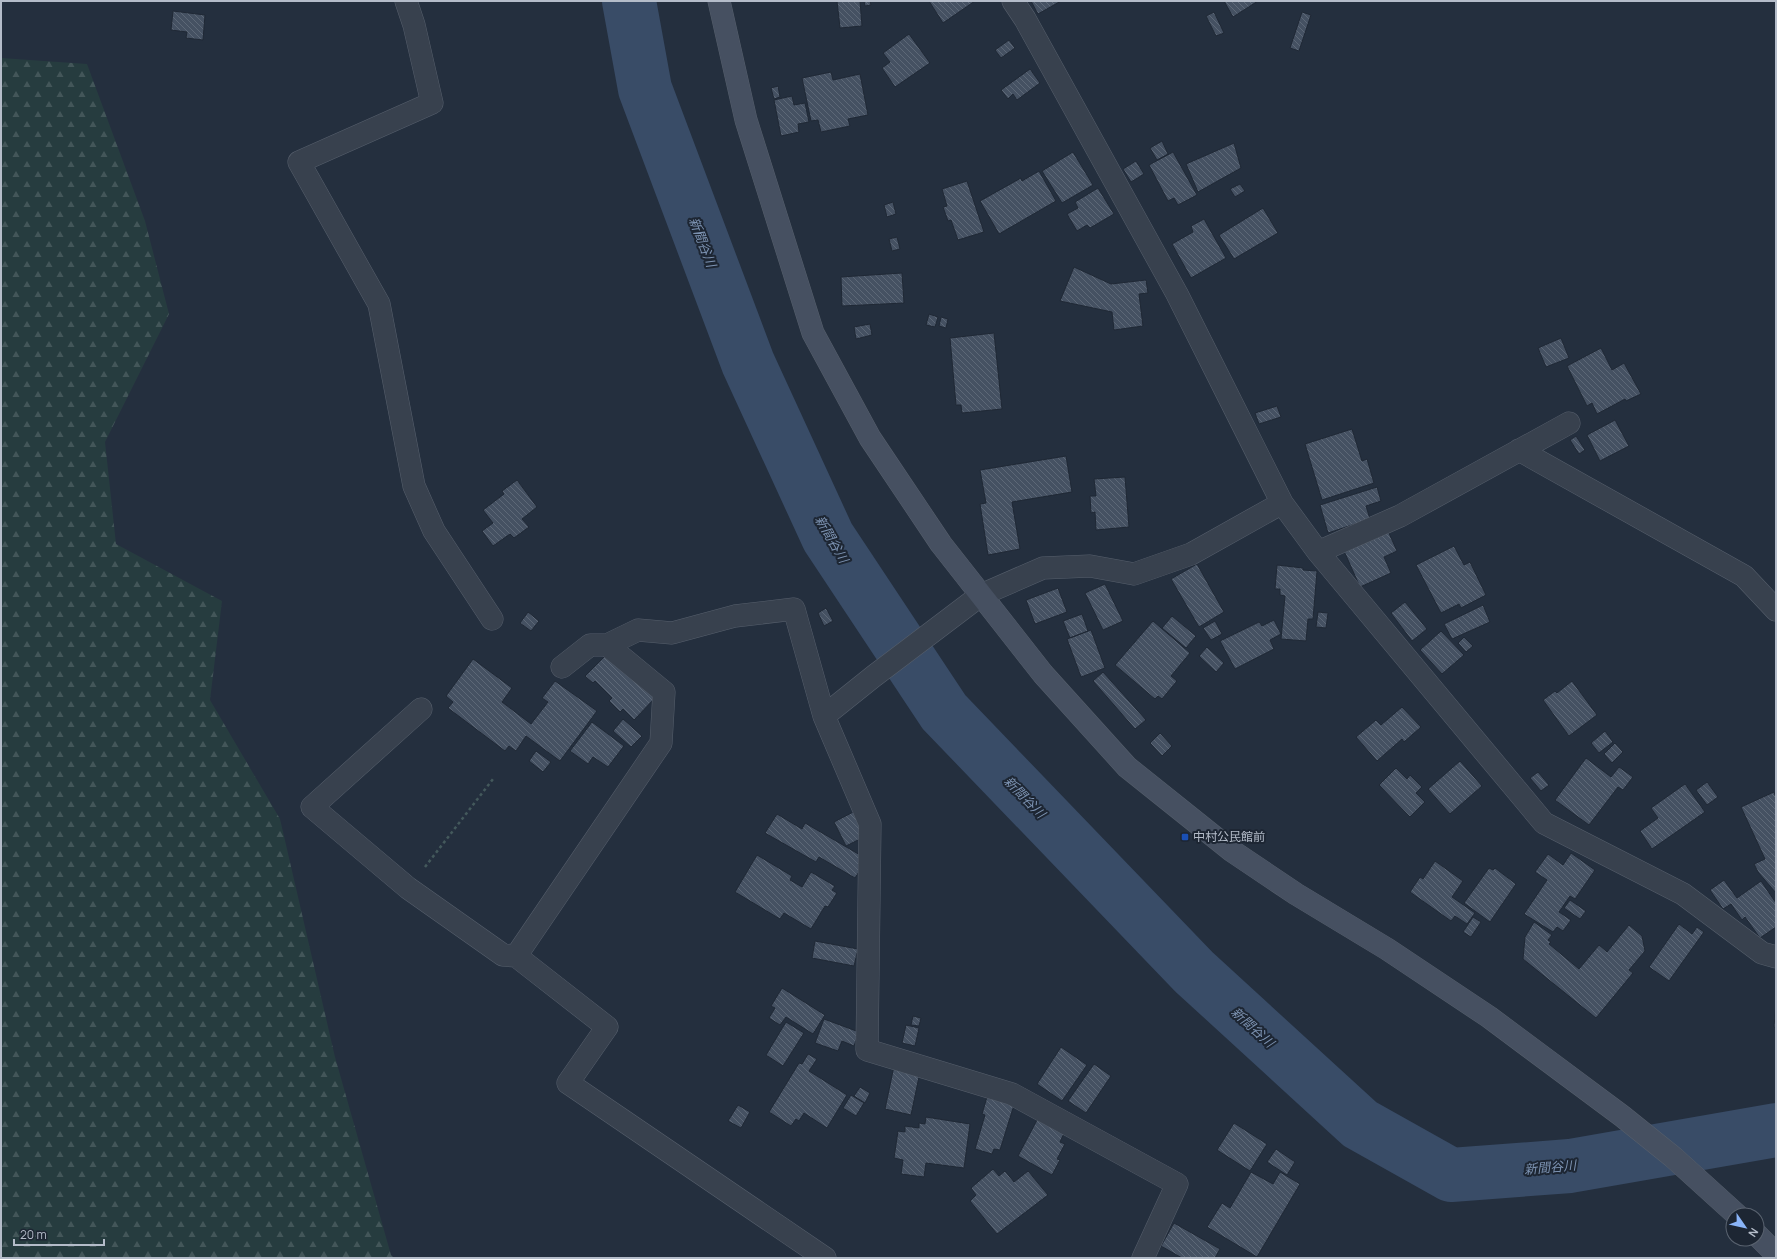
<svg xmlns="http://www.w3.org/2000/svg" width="1777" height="1259" font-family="Manrope,'Noto Sans JP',sans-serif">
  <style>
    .forest { fill: url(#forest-firs) }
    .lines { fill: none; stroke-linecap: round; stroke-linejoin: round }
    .river { stroke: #394c67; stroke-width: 54 }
    .building { fill: url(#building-back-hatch); stroke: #1f2835 }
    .street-casing { stroke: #565f6c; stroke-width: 23 }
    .secondary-casing { stroke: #565f6c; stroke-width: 23 }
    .path { stroke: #44595c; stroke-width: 2.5; stroke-dasharray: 3 3; stroke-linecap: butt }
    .street { stroke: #38414e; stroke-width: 22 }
    .secondary { stroke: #465061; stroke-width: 22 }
    .transit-dot { fill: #1a4fb4; stroke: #1d2633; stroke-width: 1.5 }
    .labels { text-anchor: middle; stroke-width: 4; stroke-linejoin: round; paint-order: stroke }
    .poi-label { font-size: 12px; fill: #b4bcc9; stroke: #1d2633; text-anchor: start }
    .water-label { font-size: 13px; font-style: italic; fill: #7c92b1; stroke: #1d2633 }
  </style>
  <defs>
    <pattern id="forest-firs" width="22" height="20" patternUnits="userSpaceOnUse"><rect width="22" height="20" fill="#263c3f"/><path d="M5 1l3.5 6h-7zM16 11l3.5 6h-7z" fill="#435659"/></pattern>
    <pattern id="building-back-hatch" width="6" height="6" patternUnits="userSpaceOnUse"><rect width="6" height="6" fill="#455162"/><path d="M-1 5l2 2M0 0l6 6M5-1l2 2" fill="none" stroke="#5d6877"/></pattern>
  </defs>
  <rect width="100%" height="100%" fill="#242f3e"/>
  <path class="forest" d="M 1,58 L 87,64 L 145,221 L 169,314 L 105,442 L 116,544 L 222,601 L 210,700 L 280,819 L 335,1057 L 391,1255 L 394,1258 L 1,1258 Z"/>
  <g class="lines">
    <path class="river" d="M 629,1 L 645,89 L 748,363 L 828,537 L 944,712 L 1194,972 L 1360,1124 L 1451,1175 L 1570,1166 L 1776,1130"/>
  </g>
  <path class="building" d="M 837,1 L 860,1 L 862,26 L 840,28 Z
    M 864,1 L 870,1 L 871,5 L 865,6 Z
    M 929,1 L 975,1 L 943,23 Z
    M 1031,1 L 1061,1 L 1038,14 Z
    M 1224,1 L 1258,1 L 1233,17 Z
    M 173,11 L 205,15 L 203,40 L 186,38 L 187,32 L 171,30 Z
    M 1214,12 L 1224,33 L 1216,36 L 1206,16 Z
    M 1302,12 L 1311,15 L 1299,51 L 1290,48 Z
    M 909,34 L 930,63 L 895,87 L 882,68 L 890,62 L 883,53 Z
    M 1009,40 L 1015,48 L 1001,58 L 995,50 Z
    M 1030,69 L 1040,83 L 1017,100 L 1013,94 L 1008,99 L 1001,90 Z
    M 831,72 L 833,80 L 860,74 L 868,115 L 848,119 L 850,126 L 821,132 L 818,120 L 811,121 L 802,78 Z
    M 778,86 L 780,97 L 774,99 L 771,88 Z
    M 792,96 L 794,105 L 805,103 L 809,122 L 798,124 L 799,132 L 781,136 L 774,100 Z
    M 1162,141 L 1168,154 L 1157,160 L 1150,148 Z
    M 1234,143 L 1241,168 L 1198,192 L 1186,164 Z
    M 1073,152 L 1093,185 L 1062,203 L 1042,171 Z
    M 1173,152 L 1197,195 L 1178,205 L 1174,198 L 1168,201 L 1149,165 Z
    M 1136,161 L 1144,174 L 1131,182 L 1123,169 Z
    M 1039,171 L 1056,201 L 999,234 L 980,201 L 1021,178 L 1022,181 Z
    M 967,181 L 984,232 L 958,240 L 951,220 L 948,221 L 943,207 L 947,206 L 942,189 Z
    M 1240,184 L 1245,191 L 1235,197 L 1230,189 Z
    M 1098,188 L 1114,214 L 1090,228 L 1087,225 L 1077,231 L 1067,214 L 1078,208 L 1075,202 Z
    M 893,202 L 896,214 L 887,217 L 884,205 Z
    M 1263,208 L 1278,233 L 1234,259 L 1219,235 Z
    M 1204,219 L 1226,258 L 1191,278 L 1172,244 L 1193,232 L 1191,226 Z
    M 897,237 L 900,249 L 892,251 L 889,239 Z
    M 1074,267 L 1111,284 L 1146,280 L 1148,293 L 1139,294 L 1143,326 L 1114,330 L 1112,312 L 1060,301 Z
    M 902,273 L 904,303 L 842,306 L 841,277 Z
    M 929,314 L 938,317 L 935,327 L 926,325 Z
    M 941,317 L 948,319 L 946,328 L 939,326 Z
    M 870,324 L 872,335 L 856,339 L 854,327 Z
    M 994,333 L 1002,409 L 962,413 L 961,405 L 956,405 L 950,338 Z
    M 1561,338 L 1569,358 L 1546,367 L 1538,348 Z
    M 1601,348 L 1612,370 L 1624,363 L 1641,394 L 1626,401 L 1625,399 L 1597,414 L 1592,403 L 1587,406 L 1567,366 Z
    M 1277,406 L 1281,417 L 1259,424 L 1255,413 Z
    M 1615,420 L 1629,446 L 1600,461 L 1587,435 Z
    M 1352,429 L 1362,461 L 1367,459 L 1374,483 L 1322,500 L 1305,444 Z
    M 1576,436 L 1585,450 L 1579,454 L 1570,440 Z
    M 1066,456 L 1072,492 L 1012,502 L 1020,549 L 988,555 L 980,504 L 986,503 L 980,470 Z
    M 1125,477 L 1129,527 L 1096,530 L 1095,512 L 1091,513 L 1090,496 L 1096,496 L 1094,479 Z
    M 517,480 L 537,507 L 522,519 L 529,527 L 514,538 L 510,534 L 493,546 L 482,531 L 493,523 L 483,510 L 504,494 L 502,491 Z
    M 1377,487 L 1381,501 L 1366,506 L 1370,519 L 1328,533 L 1320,505 Z
    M 1388,531 L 1397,551 L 1384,557 L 1391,573 L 1360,587 L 1344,551 Z
    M 1454,546 L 1464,565 L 1470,562 L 1486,595 L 1461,608 L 1459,604 L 1441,613 L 1416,565 Z
    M 1197,564 L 1224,612 L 1199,627 L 1171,579 Z
    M 1277,565 L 1303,568 L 1303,570 L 1317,571 L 1313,619 L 1308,619 L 1306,641 L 1281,639 L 1285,596 L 1280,595 L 1280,589 L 1275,589 Z
    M 1105,584 L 1123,621 L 1103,630 L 1085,593 Z
    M 1058,588 L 1067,612 L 1035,624 L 1026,600 Z
    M 1405,602 L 1427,629 L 1412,641 L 1391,613 Z
    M 1483,605 L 1490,622 L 1452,639 L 1444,624 Z
    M 826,608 L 833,621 L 824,626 L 818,613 Z
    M 528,612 L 539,621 L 531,631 L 520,623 Z
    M 1318,612 L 1328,613 L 1326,628 L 1316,627 Z
    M 1082,614 L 1088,631 L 1070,638 L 1063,621 Z
    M 1172,616 L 1196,636 L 1186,648 L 1162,628 Z
    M 1274,620 L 1281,634 L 1270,640 L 1274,649 L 1235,669 L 1220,641 L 1259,622 L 1262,626 Z
    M 1153,621 L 1190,653 L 1171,676 L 1177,681 L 1162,699 L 1158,696 L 1155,699 L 1115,665 Z
    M 1215,621 L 1222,634 L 1211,640 L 1203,628 Z
    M 1091,630 L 1105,668 L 1081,677 L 1067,639 Z
    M 1441,631 L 1464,655 L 1442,674 L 1420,650 Z
    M 1464,637 L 1473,646 L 1466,652 L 1458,643 Z
    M 1207,647 L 1224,663 L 1216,672 L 1199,656 Z
    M 605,656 L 655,698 L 634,720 L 623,709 L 620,712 L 609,701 L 612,698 L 595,681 L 593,683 L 585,676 Z
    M 473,659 L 512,688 L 502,702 L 531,724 L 548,702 L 542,698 L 555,681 L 597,711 L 560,761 L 526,736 L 516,751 L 509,746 L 505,751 L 448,708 L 453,702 L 446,696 Z
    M 1103,672 L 1146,720 L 1135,729 L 1093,681 Z
    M 1572,681 L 1597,715 L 1569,736 L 1543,700 L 1555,691 L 1557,693 Z
    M 1402,707 L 1421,727 L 1404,742 L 1402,739 L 1377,761 L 1356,737 L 1376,720 L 1381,725 Z
    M 623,719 L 642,736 L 631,747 L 613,731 Z
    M 592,722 L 624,746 L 608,767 L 593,757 L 588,764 L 570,751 Z
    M 1605,731 L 1613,742 L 1599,753 L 1591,743 Z
    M 1160,733 L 1172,746 L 1162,756 L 1150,743 Z
    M 1615,743 L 1623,752 L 1612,763 L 1604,754 Z
    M 536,751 L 551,762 L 543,772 L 529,761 Z
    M 1586,758 L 1611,777 L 1619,767 L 1633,777 L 1623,790 L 1618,787 L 1589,825 L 1555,800 Z
    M 1460,761 L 1482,786 L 1450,814 L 1428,789 Z
    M 1396,768 L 1407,779 L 1410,775 L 1422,787 L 1416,793 L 1425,802 L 1410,817 L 1379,785 Z
    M 1538,772 L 1549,785 L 1541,791 L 1530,778 Z
    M 1707,782 L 1718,797 L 1707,805 L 1696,790 Z
    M 1685,784 L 1705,812 L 1652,849 L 1640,831 L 1658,818 L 1651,808 Z
    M 1774,792 L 1776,798 L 1776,893 L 1758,872 L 1754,864 L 1765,859 L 1741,807 Z
    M 857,810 L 870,834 L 846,846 L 834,822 Z
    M 777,814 L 802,829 L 805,823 L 867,859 L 855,878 L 819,857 L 816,862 L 765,833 Z
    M 1571,853 L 1595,870 L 1575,899 L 1570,896 L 1559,912 L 1571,920 L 1563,931 L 1557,927 L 1553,932 L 1524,914 L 1547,880 L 1535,872 L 1548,854 L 1563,865 Z
    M 757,855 L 792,876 L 790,880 L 802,887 L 811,872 L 835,886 L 832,890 L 837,893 L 828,907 L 825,906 L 811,929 L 784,913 L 780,919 L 735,892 Z
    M 1435,861 L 1463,881 L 1452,897 L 1475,913 L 1467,924 L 1455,916 L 1451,921 L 1410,892 L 1420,877 L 1423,879 Z
    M 1489,868 L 1493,870 L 1495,868 L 1516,884 L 1490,922 L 1464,903 Z
    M 1724,880 L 1737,898 L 1761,881 L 1776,903 L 1776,927 L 1760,938 L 1745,917 L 1742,920 L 1731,904 L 1723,909 L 1710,890 Z
    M 1570,900 L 1586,911 L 1580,919 L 1564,908 Z
    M 1473,917 L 1481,922 L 1471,937 L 1463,932 Z
    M 1534,922 L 1552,935 L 1548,940 L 1551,942 L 1549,944 L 1579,969 L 1599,945 L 1607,952 L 1629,925 L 1642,936 L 1645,951 L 1629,970 L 1633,973 L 1596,1018 L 1523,959 L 1525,937 Z
    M 1679,924 L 1692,934 L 1697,927 L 1704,932 L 1669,981 L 1649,967 Z
    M 815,941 L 858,949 L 854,966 L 812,958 Z
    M 782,988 L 825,1015 L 813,1034 L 786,1017 L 780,1025 L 769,1018 L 775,1008 L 771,1006 Z
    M 1776,1004 L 1776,1028 L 1774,1027 Z
    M 913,1016 L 921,1018 L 919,1026 L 911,1025 Z
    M 824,1019 L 859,1032 L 854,1046 L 842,1041 L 838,1051 L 815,1043 Z
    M 786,1022 L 804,1033 L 783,1066 L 766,1055 Z
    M 906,1025 L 919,1028 L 915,1046 L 902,1043 Z
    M 1061,1047 L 1087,1065 L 1062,1101 L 1037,1084 Z
    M 808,1054 L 817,1059 L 809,1071 L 847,1095 L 827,1128 L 804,1113 L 799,1121 L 796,1119 L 791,1126 L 769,1112 L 799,1063 L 802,1064 Z
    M 1094,1064 L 1111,1076 L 1086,1113 L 1068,1101 Z
    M 894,1066 L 920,1072 L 911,1115 L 885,1109 Z
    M 860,1087 L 870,1093 L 865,1103 L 854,1096 Z
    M 851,1095 L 864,1103 L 856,1116 L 843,1108 Z
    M 987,1097 L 1014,1105 L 1000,1150 L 994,1149 L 992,1154 L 975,1149 L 985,1115 L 982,1114 Z
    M 738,1105 L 750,1112 L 741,1128 L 728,1121 Z
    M 926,1117 L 970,1124 L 964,1168 L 926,1163 L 924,1177 L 901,1174 L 903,1160 L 894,1158 L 898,1131 L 905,1132 L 905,1126 L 919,1128 L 919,1123 L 925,1124 Z
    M 1037,1120 L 1067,1127 L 1060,1142 L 1065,1144 L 1057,1159 L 1060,1160 L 1052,1175 L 1018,1156 Z
    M 1234,1123 L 1267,1144 L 1250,1171 L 1217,1150 Z
    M 1276,1149 L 1295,1162 L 1287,1175 L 1267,1162 Z
    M 993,1169 L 999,1176 L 1005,1171 L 1014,1182 L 1028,1171 L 1048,1195 L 997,1234 L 970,1201 L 976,1195 L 971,1188 Z
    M 1251,1172 L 1273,1184 L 1280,1172 L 1300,1184 L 1257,1257 L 1207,1227 L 1222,1203 L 1230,1208 Z
    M 1174,1223 L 1220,1249 L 1215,1258 L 1182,1258 L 1161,1246 Z"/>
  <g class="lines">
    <g class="street-casing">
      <path id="street" d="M 406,1 L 414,25 L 432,103 L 299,162 L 379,304 L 414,486 L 434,531 L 492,619
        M 1013,1 L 1025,19 L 1177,294 L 1282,503 L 1318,552 L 1544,823 L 1683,894 L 1762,953 L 1776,957
        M 1519,450 L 1744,576 L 1776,610
        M 1318,552 L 1400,516 L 1569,423
        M 562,667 L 590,645 L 607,645 L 638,630 L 672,633 L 735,616 L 794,609 L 824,716 L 870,824 L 867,1050 L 1012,1094 L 1177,1184 L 1143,1258
        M 421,709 L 312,807 L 408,888 L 503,955 L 516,956 L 661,743 L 664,692 L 607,645
        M 824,716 L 874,676 L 981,595 L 1043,568 L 1090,566 L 1134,574 L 1191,554 L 1282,503
        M 516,956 L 607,1027 L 568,1083 L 825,1258"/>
    </g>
    <g class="secondary-casing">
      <path id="secondary" d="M 719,1 L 746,120 L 813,333 L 870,438 L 941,544 L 1043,674 L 1127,767 L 1232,851 L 1296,894 L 1387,949 L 1489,1017 L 1622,1116 L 1673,1157 L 1737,1215
        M 1757,1235 L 1776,1254"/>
    </g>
    <path class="path" d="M 425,867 L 493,779"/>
    <use href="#street" class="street"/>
    <use href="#secondary" class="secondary"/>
  </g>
  <rect class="transit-dot" x="1181" y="833" width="8" height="8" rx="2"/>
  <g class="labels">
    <g class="poi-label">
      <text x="1193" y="841">中村公民館前</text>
    </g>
    <g class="water-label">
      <text transform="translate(703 242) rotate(69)" y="5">新間谷川</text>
      <text transform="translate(832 539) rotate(60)" y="5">新間谷川</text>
      <text transform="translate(1025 797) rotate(46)" y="5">新間谷川</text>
      <text transform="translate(1253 1027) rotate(42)" y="5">新間谷川</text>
      <text transform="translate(1550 1167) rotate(-5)" y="5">新間谷川</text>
    </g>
  </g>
  <rect width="1777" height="1259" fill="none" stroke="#b4bcc9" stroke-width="4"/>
  <g transform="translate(1745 1227) rotate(124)"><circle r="19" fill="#1d2633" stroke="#59626f"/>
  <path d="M0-3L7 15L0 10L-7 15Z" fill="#8ab4f8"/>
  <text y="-6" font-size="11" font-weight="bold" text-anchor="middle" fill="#b4bcc9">N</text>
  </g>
  <path d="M14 1239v6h90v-6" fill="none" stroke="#b4bcc9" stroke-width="2"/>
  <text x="20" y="1239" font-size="12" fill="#b4bcc9" stroke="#1d2633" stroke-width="3" paint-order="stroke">20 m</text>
</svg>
